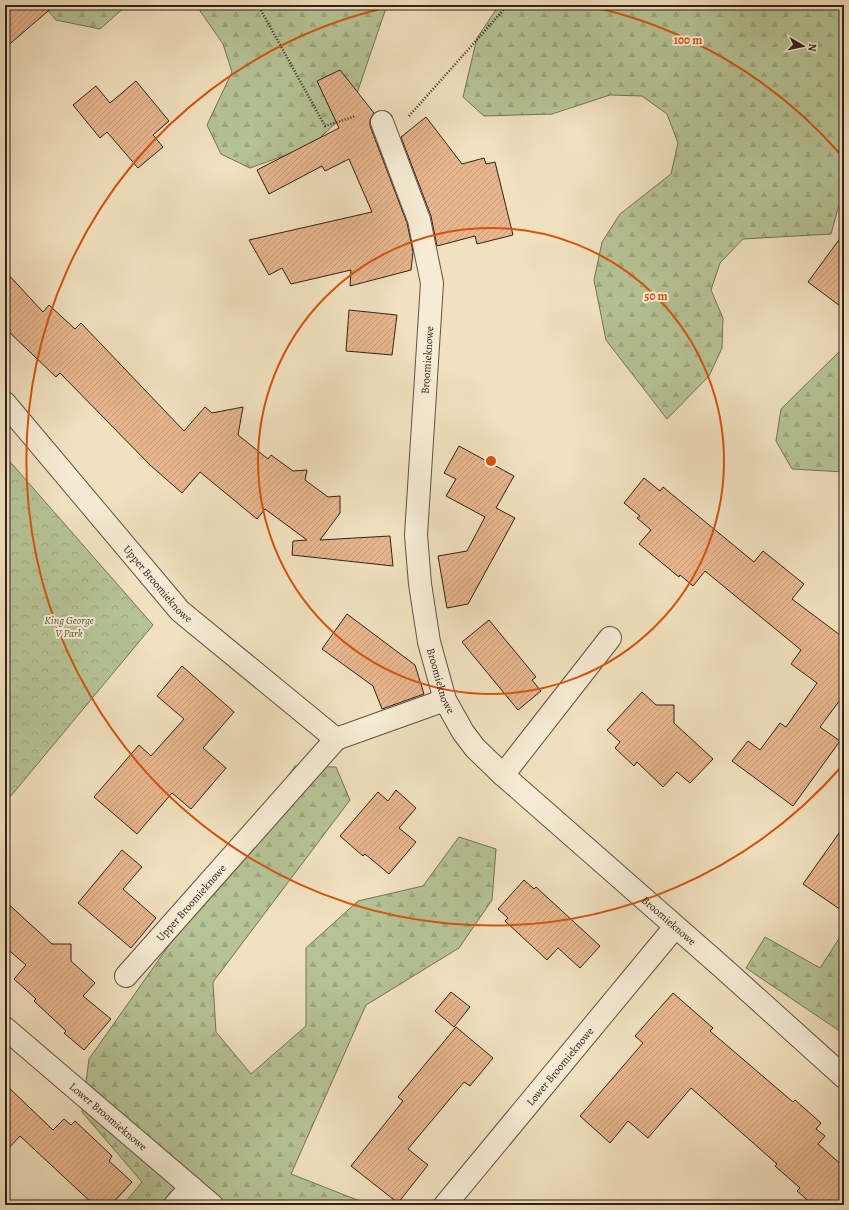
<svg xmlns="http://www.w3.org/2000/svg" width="849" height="1210" font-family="Alegreya,serif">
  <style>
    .forest { fill: url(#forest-firs); stroke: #747257 }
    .park { fill: url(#park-crowns); stroke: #747257 }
    .building { fill: url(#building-hatch); stroke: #332119 }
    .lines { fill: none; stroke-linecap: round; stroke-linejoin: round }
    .minor-casing { stroke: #625142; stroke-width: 24 }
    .path { stroke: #332119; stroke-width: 2.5; stroke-dasharray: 1 2; stroke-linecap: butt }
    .minor { stroke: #f6ecd5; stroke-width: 22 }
    .ring { fill: none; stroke: #d6530d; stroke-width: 2 }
    .labels { text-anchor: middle; stroke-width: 4; stroke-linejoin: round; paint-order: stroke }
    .street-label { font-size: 11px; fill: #332119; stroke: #f6ecd5 }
    .park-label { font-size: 11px; font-style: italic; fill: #5a523e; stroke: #f6ecd5 }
    .centre { fill: #d6530d; stroke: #f6ecd5; stroke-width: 2 }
    .ring-label { font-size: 12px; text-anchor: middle; font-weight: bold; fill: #d6530d; stroke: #f6ecd5; stroke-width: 4; stroke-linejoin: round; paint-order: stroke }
  </style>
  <defs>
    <pattern id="forest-firs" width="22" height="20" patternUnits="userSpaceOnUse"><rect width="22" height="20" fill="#b6c395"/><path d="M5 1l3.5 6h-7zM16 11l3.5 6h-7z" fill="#9da780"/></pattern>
    <pattern id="park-crowns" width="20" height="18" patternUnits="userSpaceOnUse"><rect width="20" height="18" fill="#b6c395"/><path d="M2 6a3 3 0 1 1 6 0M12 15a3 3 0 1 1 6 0" fill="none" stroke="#9da780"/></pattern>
    <pattern id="building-hatch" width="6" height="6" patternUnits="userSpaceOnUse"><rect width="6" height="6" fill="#e7b68e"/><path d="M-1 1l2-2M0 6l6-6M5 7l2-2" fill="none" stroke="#c79c7a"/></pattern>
  </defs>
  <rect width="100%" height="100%" fill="#f1e1bf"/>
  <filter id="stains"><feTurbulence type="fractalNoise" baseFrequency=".005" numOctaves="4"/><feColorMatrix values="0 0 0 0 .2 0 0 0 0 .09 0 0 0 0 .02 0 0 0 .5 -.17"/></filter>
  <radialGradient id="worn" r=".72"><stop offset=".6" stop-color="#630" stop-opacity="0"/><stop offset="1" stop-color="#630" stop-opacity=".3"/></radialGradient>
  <path class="forest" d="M 43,5 L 127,5 L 100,29 L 56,20 Z
    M 196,5 L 387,5 L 352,108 L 311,146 L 250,168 L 221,154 L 207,125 L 232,72 L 223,44 Z
    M 499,5 L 844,5 L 844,187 L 831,234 L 743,239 L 720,263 L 711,290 L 723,318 L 722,348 L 709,376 L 667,419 L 606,340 L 594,280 L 602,242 L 620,214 L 671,174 L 678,143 L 667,114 L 642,96 L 610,95 L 552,114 L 484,116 L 463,97 L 477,38 Z
    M 844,347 L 844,472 L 792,469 L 776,441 L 781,409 Z
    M 295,766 L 336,767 L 350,800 L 213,982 L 216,1032 L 251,1074 L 306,1026 L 306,948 L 358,901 L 423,886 L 459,837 L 496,849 L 492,900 L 459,948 L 366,1005 L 291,1174 L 370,1205 L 123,1205 L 142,1182 L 82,1112 L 89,1059 Z
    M 844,931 L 844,1034 L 746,968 L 765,937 L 820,968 Z"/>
  <path class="park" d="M 5,456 L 153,625 L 5,803 Z"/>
  <path class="building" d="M 5,5 L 55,5 L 5,48 Z
    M 340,70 L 374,113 L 370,120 L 370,126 L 407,223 L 413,252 L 411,270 L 350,286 L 351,270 L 291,284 L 282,268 L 269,275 L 249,240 L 372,212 L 349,159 L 325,171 L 322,166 L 269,194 L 257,170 L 339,128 L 317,81 Z
    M 136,81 L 169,121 L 153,135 L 163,147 L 138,168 L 107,132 L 100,138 L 73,105 L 96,86 L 110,103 Z
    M 426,117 L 462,164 L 484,158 L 486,164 L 495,162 L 513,235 L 477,244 L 475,236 L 437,246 L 431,216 L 401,137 Z
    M 844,233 L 844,309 L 808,282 Z
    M 5,271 L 43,312 L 49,305 L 75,329 L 81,323 L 184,431 L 205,407 L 212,413 L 243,407 L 238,435 L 268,459 L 271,455 L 293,471 L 307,470 L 305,480 L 328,497 L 340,496 L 340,513 L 320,540 L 390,536 L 393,566 L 292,555 L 293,541 L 307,540 L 265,509 L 257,519 L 200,472 L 182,493 L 150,465 L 60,373 L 56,377 L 5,328 Z
    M 349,310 L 397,315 L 392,355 L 346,351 Z
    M 459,446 L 514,476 L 496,508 L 515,518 L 468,604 L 447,608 L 438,556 L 467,551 L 485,517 L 446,496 L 456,479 L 444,473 Z
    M 644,478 L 660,491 L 663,487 L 754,562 L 763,551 L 804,584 L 792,599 L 844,638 L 844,703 L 840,700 L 820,727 L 840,741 L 793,806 L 732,761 L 748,741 L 760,750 L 780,723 L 786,727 L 817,683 L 791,664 L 801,650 L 705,571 L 693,586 L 680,575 L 679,577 L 639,544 L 651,530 L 637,518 L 640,516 L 624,503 Z
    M 347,614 L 415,665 L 424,694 L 382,709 L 373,686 L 322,649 Z
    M 489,620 L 536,677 L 532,680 L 541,691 L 518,710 L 462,642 Z
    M 182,666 L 234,712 L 203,748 L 226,768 L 191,809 L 172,793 L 137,834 L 94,797 L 139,745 L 151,756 L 184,719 L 157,696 Z
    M 642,692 L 656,705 L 674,705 L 674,723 L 713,759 L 690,783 L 677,772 L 663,787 L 637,762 L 634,766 L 615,748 L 620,742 L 607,730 Z
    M 396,790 L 416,808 L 399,828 L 416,842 L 389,874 L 365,854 L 363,856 L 340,836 L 378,792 L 388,801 Z
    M 844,826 L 844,912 L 803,884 Z
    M 122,850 L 142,867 L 123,889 L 156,918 L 131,948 L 78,903 Z
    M 524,880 L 534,889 L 536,887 L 600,946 L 580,968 L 558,948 L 547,960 L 505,921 L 508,918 L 498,909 Z
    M 5,901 L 52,944 L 71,944 L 71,961 L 95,983 L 83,996 L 111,1019 L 84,1050 L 64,1033 L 66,1031 L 34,1001 L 36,999 L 14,979 L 26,965 L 5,947 Z
    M 451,992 L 470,1007 L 454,1027 L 435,1011 Z
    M 673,993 L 713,1028 L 710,1031 L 793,1102 L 795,1100 L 821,1123 L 816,1129 L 825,1136 L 818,1144 L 844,1167 L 844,1205 L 813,1205 L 797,1191 L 800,1188 L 775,1166 L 777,1164 L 691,1088 L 648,1138 L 628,1121 L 610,1143 L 580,1116 L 643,1043 L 635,1036 Z
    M 456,1027 L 493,1058 L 470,1086 L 464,1082 L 408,1149 L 428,1165 L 398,1203 L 351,1166 L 403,1101 L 398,1097 Z
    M 5,1084 L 53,1130 L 64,1119 L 71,1125 L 75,1121 L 112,1156 L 109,1161 L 132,1182 L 111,1205 L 94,1205 L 20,1136 L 5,1152 Z"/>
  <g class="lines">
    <g class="minor-casing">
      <g id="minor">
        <path id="s1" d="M 382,122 L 419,220 L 432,283 L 416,535 L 420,584 L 429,642 L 445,700 L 463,732 L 475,748 L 503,775 L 723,968 L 844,1077"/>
        <path id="s2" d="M 5,403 L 180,611 L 336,739 L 445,700"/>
        <path d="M 503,775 L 610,638"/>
        <path id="s3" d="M 126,976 L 336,739"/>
        <path id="s4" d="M 5,1028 L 212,1205"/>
        <path d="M 175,1205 L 191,1187"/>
        <path id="s5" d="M 445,1205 L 675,927"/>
      </g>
    </g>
    <path class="path" d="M 258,5 L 325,126 L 356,116
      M 409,116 L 508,5"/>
    <use href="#minor" class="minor"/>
  </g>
  <g class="ring">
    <circle cx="491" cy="461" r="233"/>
    <path d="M842 766A465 465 0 1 1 398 5M584 5A465 465 0 0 1 842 156"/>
  </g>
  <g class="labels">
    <g class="street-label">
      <text transform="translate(427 360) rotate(-86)" y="4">Broomieknowe</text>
      <text dy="4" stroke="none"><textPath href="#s2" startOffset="237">Upper Broomieknowe</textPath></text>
      <text dy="4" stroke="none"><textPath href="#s1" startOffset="570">Broomieknowe</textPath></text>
      <text dy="4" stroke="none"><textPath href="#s3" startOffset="98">Upper Broomieknowe</textPath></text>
      <text dy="4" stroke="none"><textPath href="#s1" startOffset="906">Broomieknowe</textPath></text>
      <text dy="4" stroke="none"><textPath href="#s5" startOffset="180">Lower Broomieknowe</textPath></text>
      <text dy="4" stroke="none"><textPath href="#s4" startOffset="136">Lower Broomieknowe</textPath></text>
    </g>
    <g class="park-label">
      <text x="69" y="624">King George<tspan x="69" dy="13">V Park</tspan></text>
    </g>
  </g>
  <circle cx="491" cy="461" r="6" class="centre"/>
  <g class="ring-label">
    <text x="688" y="44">100 m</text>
    <text x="656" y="300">50 m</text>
  </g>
  <rect width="849" height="1210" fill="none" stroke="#f1e1bf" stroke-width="20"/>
  <rect x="6" y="6" width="837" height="1198" fill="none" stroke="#332119" stroke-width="2"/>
  <rect x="10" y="10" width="829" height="1190" fill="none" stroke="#332119"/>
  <g transform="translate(803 46) rotate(99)" stroke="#f6ecd5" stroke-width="3" paint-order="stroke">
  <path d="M0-3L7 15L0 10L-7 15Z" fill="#332119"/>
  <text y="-6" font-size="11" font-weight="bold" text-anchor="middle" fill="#332119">N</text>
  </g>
  <rect width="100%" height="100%" filter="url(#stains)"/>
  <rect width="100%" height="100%" fill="url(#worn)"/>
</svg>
